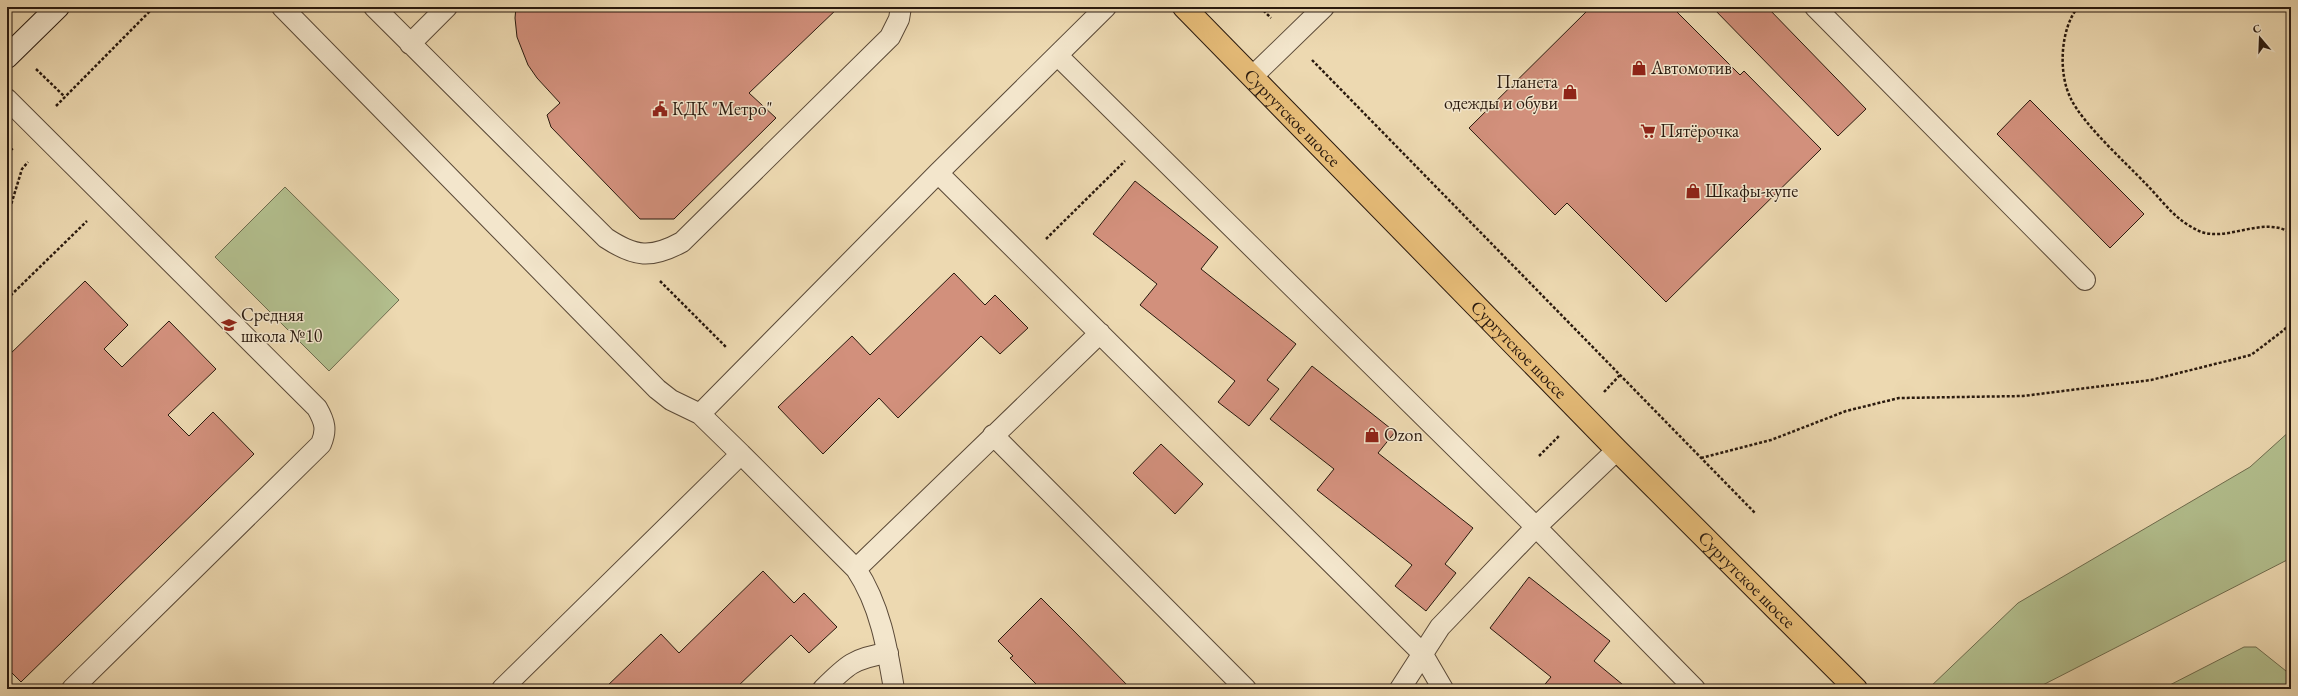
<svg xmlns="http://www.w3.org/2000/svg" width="2298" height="696" font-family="'EB Garamond',serif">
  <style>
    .green { fill: #b3c08f; stroke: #6e6c4e }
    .building { fill: #d2907c; stroke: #29190e }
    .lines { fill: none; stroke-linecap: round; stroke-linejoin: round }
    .lane-casing { stroke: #5a4937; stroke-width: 22 }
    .secondary-casing { stroke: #29190e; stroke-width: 24 }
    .primary-casing { stroke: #29190e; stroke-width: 24 }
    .path { stroke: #29190e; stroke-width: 2.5; stroke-dasharray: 3 2; stroke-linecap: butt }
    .lane { stroke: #f3e6cc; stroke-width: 20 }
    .secondary { stroke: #f3e6cc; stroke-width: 22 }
    .primary { stroke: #e6bc78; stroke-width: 22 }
    .labels { text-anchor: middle; stroke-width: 3; stroke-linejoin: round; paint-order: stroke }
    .poi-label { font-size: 18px; fill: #29190e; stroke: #f3e6cc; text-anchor: start }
    .street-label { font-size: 18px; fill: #29190e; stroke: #f3e6cc }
  </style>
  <rect width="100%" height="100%" fill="#edd9b1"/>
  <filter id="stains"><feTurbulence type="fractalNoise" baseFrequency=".005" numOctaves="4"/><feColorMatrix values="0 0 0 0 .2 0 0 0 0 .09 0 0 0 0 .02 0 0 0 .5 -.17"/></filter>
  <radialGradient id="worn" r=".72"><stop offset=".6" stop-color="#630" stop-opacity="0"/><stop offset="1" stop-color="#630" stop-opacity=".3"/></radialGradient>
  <path class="green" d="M 285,187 L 399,300 L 329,371 L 215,257 Z
    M 2291,430 L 2291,558 L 2035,689 L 1928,689 L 2018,603 L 2250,467 Z
    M 2244,647 L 2256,647 L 2291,675 L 2291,689 L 2162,689 Z"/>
  <path class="building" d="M 516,7 L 839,7 L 749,93 L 776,118 L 674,219 L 640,219 L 551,127 L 547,115 L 560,103 L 537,78 L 528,65 L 517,37 L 515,18 Z
    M 1591,7 L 1672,7 L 1740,75 L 1744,71 L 1821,149 L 1666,302 L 1567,203 L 1555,215 L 1469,128 Z
    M 1712,7 L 1767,7 L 1866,109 L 1838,136 Z
    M 2030,100 L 2144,214 L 2110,248 L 1997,134 Z
    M 1135,181 L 1218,247 L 1201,269 L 1296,344 L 1267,380 L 1279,389 L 1249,426 L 1218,402 L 1235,381 L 1140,305 L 1157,284 L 1093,234 Z
    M 954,273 L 985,305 L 995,295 L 1028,328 L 1000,354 L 981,336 L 898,418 L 879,398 L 823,454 L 778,407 L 852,336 L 870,355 Z
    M 85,281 L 128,325 L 104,349 L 122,367 L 169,321 L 216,369 L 168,415 L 189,436 L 213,412 L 254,454 L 21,682 L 7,668 L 7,357 Z
    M 1312,366 L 1395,432 L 1378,453 L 1473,528 L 1445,564 L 1456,573 L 1426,611 L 1395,586 L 1412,565 L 1317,490 L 1334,469 L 1270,419 Z
    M 1161,444 L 1203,484 L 1175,514 L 1133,473 Z
    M 763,571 L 794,603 L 804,593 L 837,627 L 809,653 L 791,635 L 735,689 L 604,689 L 661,634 L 679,653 Z
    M 1529,577 L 1610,641 L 1594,661 L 1628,689 L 1541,689 L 1551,677 L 1490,628 Z
    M 1041,598 L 1073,630 L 1131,689 L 1041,689 L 1010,658 L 1013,656 L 998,641 Z"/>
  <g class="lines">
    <g class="lane-casing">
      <path id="lane" d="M 282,7 L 657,389 L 671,400 L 700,414 L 741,454 L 502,689
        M 374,7 L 606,238 C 635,257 651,259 682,242 L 890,37 L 899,19 L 901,7
        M 1815,7 L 2085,280
        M 410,44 L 447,7
        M 1058,56 L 1536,527 L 1695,689
        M 1253,76 L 1324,7
        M 7,99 L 317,408 C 325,422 327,430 321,444 L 72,689
        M 938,173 L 1422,653 L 1443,689
        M 700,414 L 938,173 L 1106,7
        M 993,435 L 1246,689
        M 741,454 L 856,569 C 880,605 887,647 894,689
        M 856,569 L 1100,333
        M 823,689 C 847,665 854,658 888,653
        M 1400,689 L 1440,627 L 1536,527 L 1617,450"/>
    </g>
    <g class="secondary-casing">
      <path id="secondary" d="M 7,57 L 58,7"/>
    </g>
    <g class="primary-casing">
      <g id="primary">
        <path id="s1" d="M 1184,7 L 1617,450 L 1856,689"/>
      </g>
    </g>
    <path class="path" d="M 1260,7 L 1271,18
      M 2078,7 C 2060,29 2058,74 2071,99 C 2084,125 2124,161 2145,183 C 2157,195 2168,210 2181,220 C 2186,224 2193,228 2199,231 C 2227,243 2263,215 2291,233
      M 1312,60 L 1755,513
      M 36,69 L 65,97
      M 56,106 L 154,7
      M 7,154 L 14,147
      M 7,218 L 22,169 L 28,162
      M 1046,239 L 1125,161
      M 660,281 L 726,347
      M 7,299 L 87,221
      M 1604,392 L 1620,375
      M 1539,456 L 1560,435
      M 1701,458 L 1771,440 L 1846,411 L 1899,398 L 2023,396 L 2151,380 L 2251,355 L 2284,330 L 2291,322"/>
    <use href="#lane" class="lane"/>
    <use href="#secondary" class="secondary"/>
    <use href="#primary" class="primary"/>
  </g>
  <defs>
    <g id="shop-bare" transform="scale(1.2)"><path d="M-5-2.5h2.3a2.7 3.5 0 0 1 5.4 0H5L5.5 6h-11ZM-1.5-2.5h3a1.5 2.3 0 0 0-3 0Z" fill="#8f2418" stroke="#f3e6cc" stroke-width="2.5" paint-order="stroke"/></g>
    <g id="civic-bare" transform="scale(1.2)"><path d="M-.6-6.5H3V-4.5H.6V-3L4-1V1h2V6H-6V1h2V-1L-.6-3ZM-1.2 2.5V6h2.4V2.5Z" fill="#8f2418" stroke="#f3e6cc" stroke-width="2.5" paint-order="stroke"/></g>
    <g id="supermarket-bare" transform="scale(1.2)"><path d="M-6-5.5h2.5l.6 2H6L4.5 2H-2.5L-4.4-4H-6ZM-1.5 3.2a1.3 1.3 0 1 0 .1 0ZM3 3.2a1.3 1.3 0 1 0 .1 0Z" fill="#8f2418" stroke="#f3e6cc" stroke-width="2.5" paint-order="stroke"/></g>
    <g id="school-bare" transform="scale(1.2)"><path d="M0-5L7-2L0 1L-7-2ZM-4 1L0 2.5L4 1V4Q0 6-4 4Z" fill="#8f2418" stroke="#f3e6cc" stroke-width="2.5" paint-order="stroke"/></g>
  </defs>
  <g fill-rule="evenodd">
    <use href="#shop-bare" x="1639" y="68"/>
    <use href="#shop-bare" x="1570" y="92"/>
    <use href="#civic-bare" x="660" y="109"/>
    <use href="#supermarket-bare" x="1648" y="131"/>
    <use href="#shop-bare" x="1693" y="191"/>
    <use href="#school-bare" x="229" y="325"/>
    <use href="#shop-bare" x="1372" y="435"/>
  </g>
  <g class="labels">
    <g class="poi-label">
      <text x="1651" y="74">Автомотив</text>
      <text x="1558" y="88" text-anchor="end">Планета<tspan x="1558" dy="21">одежды и обуви</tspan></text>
      <text x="672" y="115">КДК "Метро"</text>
      <text x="1660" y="137">Пятёрочка</text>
      <text x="1705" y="197">Шкафы-купе</text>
      <text x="241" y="321">Средняя<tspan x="241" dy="21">школа №10</tspan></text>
      <text x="1384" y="441">Ozon</text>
    </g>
    <g class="street-label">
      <text dy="6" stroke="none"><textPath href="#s1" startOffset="155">Сургутское шоссе</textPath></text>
      <text dy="6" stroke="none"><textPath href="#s1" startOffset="479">Сургутское шоссе</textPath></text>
      <text dy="6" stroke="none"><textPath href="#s1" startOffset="803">Сургутское шоссе</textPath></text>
    </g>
  </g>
  <rect width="2298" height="696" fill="none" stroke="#edd9b1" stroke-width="24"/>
  <rect x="8" y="8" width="2282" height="680" fill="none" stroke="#29190e" stroke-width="2"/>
  <rect x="12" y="12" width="2274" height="672" fill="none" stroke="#29190e"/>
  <g transform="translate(2260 38) rotate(341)" stroke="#f3e6cc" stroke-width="3" paint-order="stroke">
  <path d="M0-3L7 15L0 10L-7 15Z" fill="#29190e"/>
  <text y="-6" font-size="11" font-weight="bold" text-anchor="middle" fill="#29190e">С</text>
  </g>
  <rect width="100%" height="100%" filter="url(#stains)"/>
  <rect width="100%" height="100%" fill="url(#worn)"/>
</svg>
